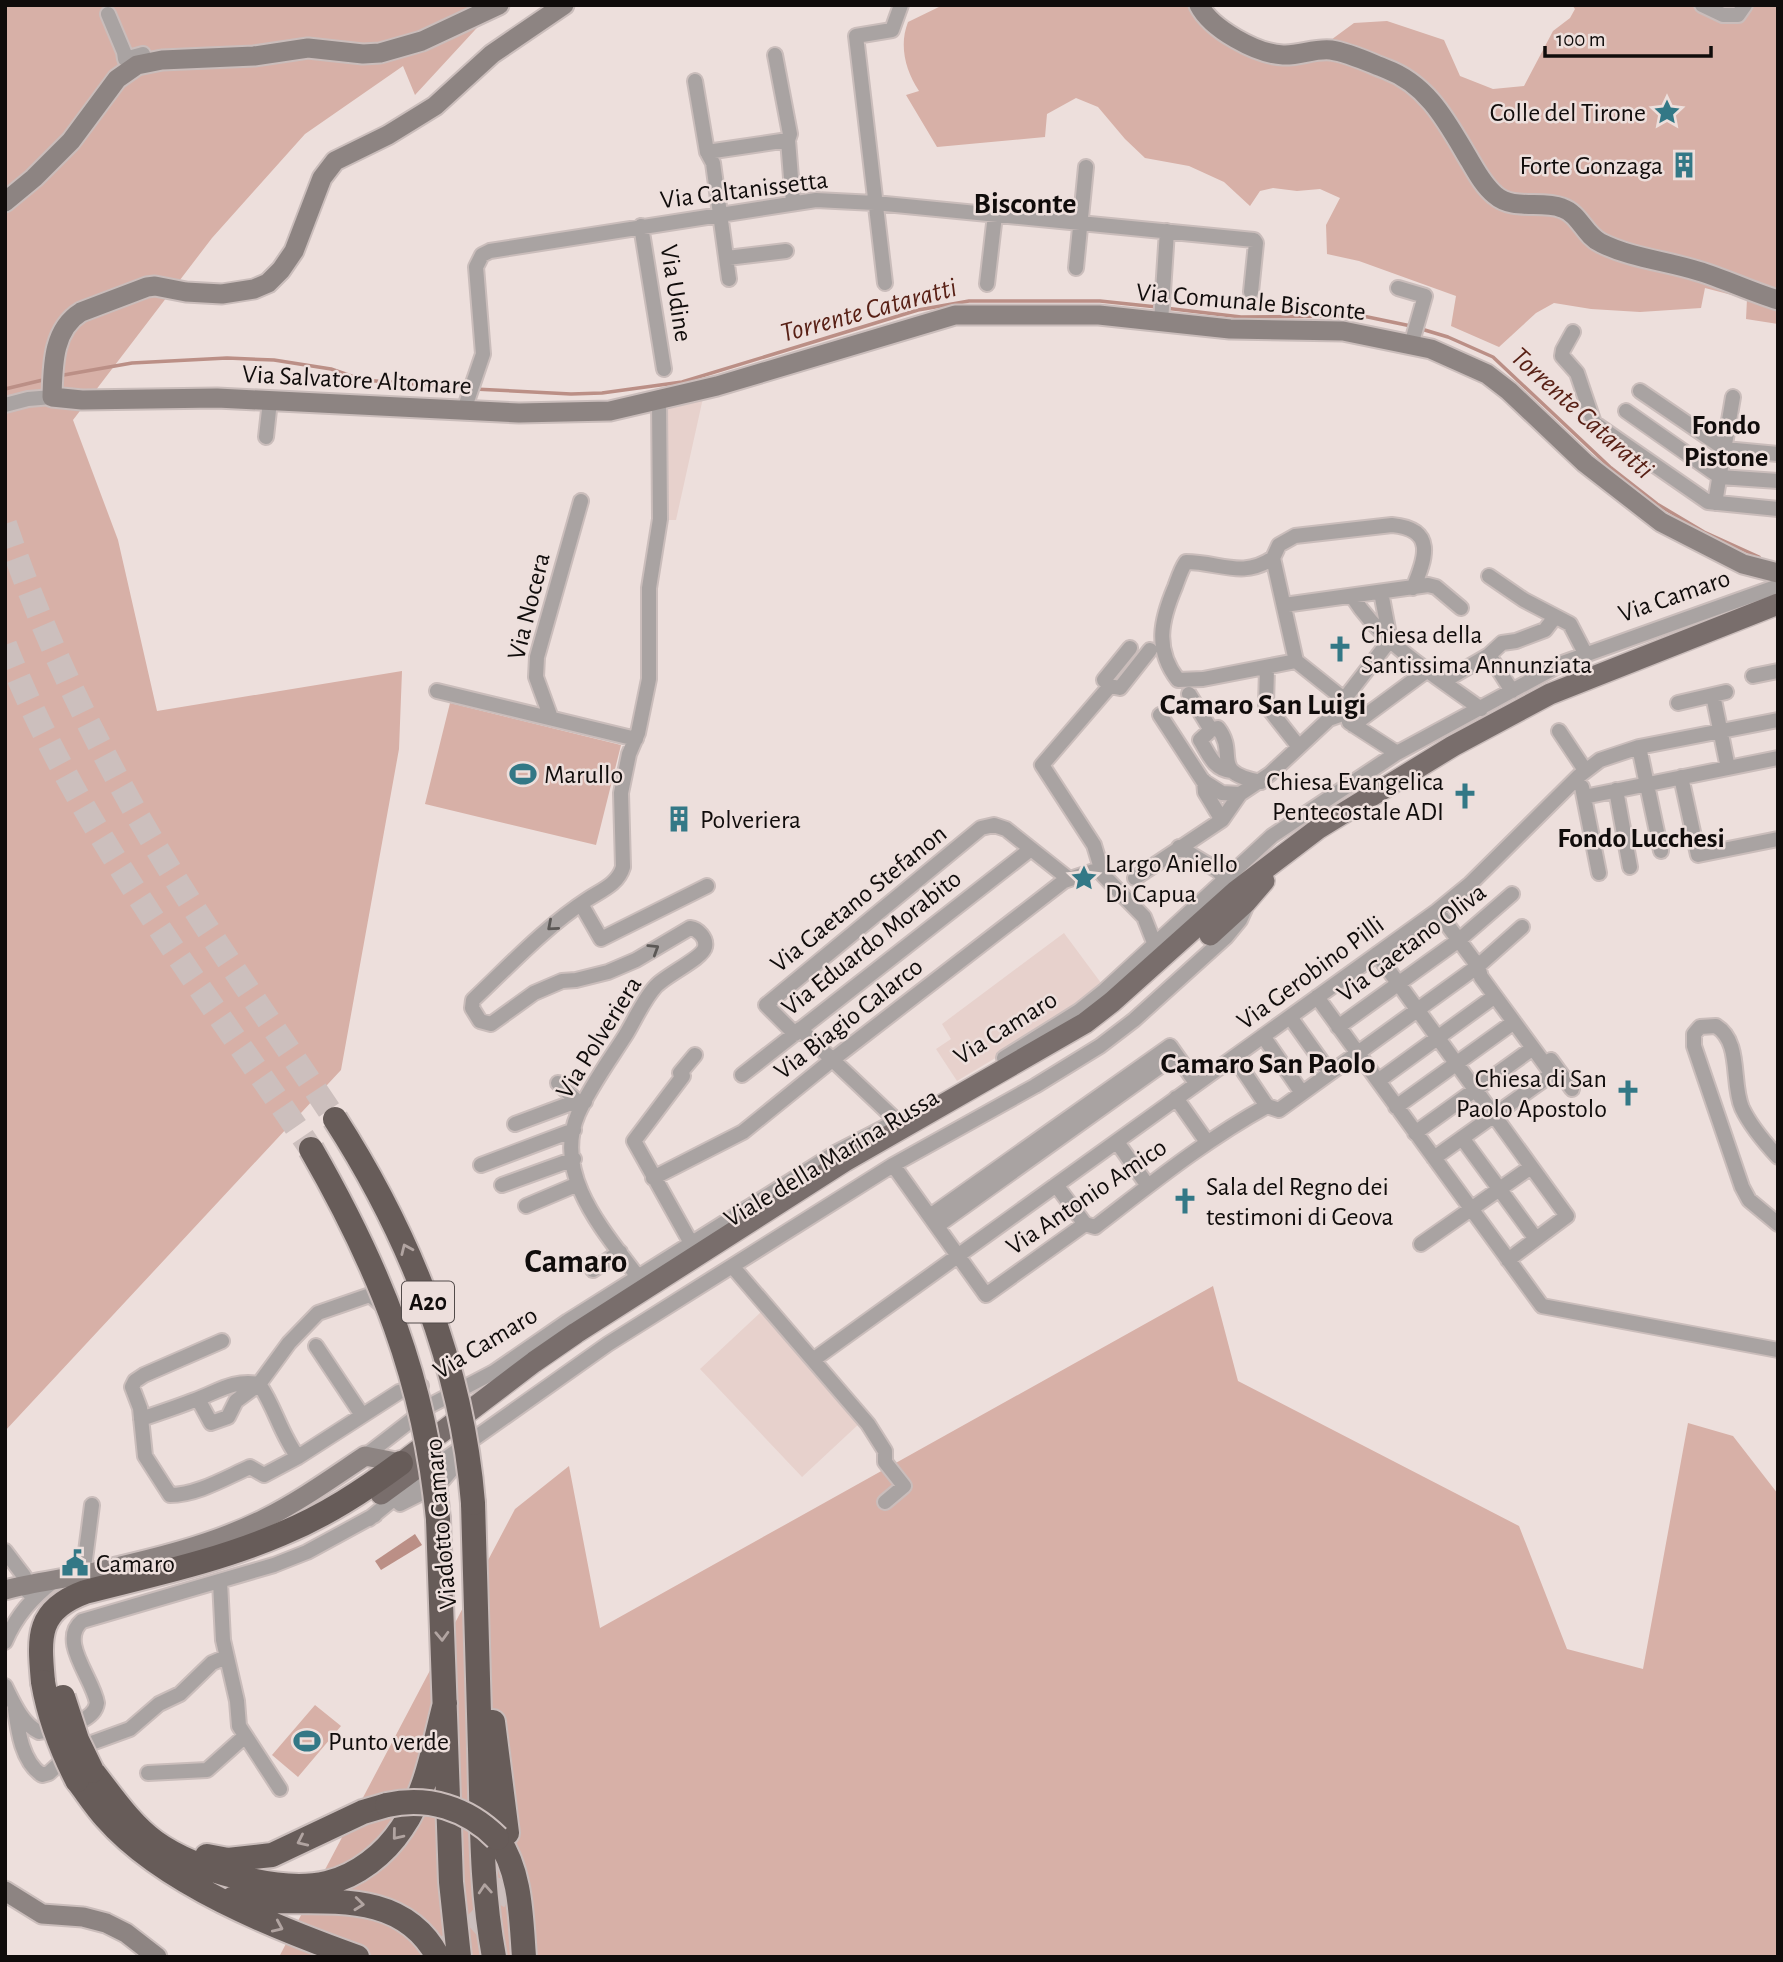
<svg xmlns="http://www.w3.org/2000/svg" width="1783" height="1962" font-family="'Alegreya Sans',sans-serif">
  <style>
    .built { fill: #e7d1cc }
    .green { fill: #d7b0a7 }
    .water { fill: #bb8f86 }
    .lines { fill: none; stroke-linecap: round; stroke-linejoin: round }
    .stream { stroke: #bb8f86; stroke-width: 3.5 }
    .highway-tunnel { stroke: #ccbfbd; stroke-width: 24; stroke-dasharray: 24 12; stroke-linecap: butt }
    .street-casing { stroke: #cabdbb; stroke-width: 18 }
    .secondary-casing { stroke: #cabdbb; stroke-width: 23 }
    .primary-casing { stroke: #cabdbb; stroke-width: 24 }
    .highway-casing { stroke: #cabdbb; stroke-width: 28 }
    .street { stroke: #a9a3a2; stroke-width: 14 }
    .secondary { stroke: #8d8482; stroke-width: 19 }
    .primary { stroke: #796e6c; stroke-width: 21 }
    .highway { stroke: #675c59; stroke-width: 24 }
    .highway-bridge-casing { stroke: #cabdbb; stroke-width: 28; stroke-linecap: butt }
    .highway-bridge { stroke: #675c59; stroke-width: 24 }
    .oneway { stroke: #5c5856 }
    .oneway2 { stroke: #b1a4a1 }
    .labels { text-anchor: middle; stroke-width: 5; stroke-linejoin: round; paint-order: stroke }
    .shield { fill: #eddfdc; stroke: #524b4a; stroke-width: 2 }
    .shield-label { font-size: 24px; font-weight: bold; fill: #100c0b }
    .poi-label { font-size: 26px; fill: #100c0b; stroke: #eddfdc; text-anchor: start }
    .street-label { font-size: 26px; fill: #100c0b; stroke: #eddfdc }
    .water-label { font-size: 28px; font-style: italic; fill: #582015; stroke: #eddfdc }
    .neighbourhood-label { font-size: 28px; font-weight: bold; fill: #100c0b; stroke: #eddfdc }
    .quarter-label { font-size: 30px; font-weight: bold; fill: #100c0b; stroke: #eddfdc }
    .district-label { font-size: 33px; font-weight: bold; fill: #100c0b; stroke: #eddfdc }
  </style>
  <rect width="100%" height="100%" fill="#eddfdc"/>
  <path class="built" d="M 703,398 L 676,520 L 665,520 L 666,409 Z
    M 1064,933 L 1104,987 L 1057,1021 L 957,1081 L 936,1049 L 951,1039 L 942,1024 Z
    M 761,1312 L 861,1422 L 802,1477 L 700,1369 Z"/>
  <path class="green" d="M 5,5 L 498,5 L 415,95 L 403,66 L 305,134 L 212,238 L 73,420 L 118,540 L 157,711 L 402,671 L 399,749 L 341,1070 L 5,1431 Z
    M 943,5 L 1192,5 L 1236,45 L 1320,48 L 1354,23 L 1387,21 L 1444,40 L 1460,76 L 1493,89 L 1524,86 L 1553,31 L 1570,18 L 1575,9 L 1572,5 L 1693,5 L 1724,21 L 1709,5 L 1778,5 L 1778,324 L 1746,319 L 1747,299 L 1705,288 L 1701,308 L 1640,312 L 1591,309 L 1554,303 L 1536,313 L 1499,347 L 1451,326 L 1456,296 L 1359,261 L 1327,254 L 1326,225 L 1340,198 L 1320,189 L 1297,191 L 1273,188 L 1260,191 L 1250,206 L 1224,182 L 1189,166 L 1145,158 L 1125,139 L 1098,107 L 1076,98 L 1047,114 L 1045,137 L 937,147 L 906,95 L 919,91 C 905,70 899,45 908,22 Z
    M 450,703 L 621,745 L 596,845 L 425,804 Z
    M 1213,1286 L 1238,1381 L 1519,1526 L 1567,1649 L 1643,1669 L 1688,1423 L 1733,1436 L 1778,1494 L 1778,1957 L 279,1957 L 515,1509 L 569,1466 L 600,1628 Z
    M 315,1705 L 341,1726 L 298,1777 L 272,1755 Z"/>
  <path class="water" d="M 415,1534 L 422,1545 L 381,1570 L 375,1561 Z"/>
  <g class="lines">
    <path class="stream" d="M 1165,308 L 1241,317 L 1363,316 L 1411,326
      M 1418,328 L 1448,337 L 1493,357 L 1611,468 L 1657,504 L 1704,532 L 1759,557
      M 58,376 L 132,363 L 227,358 L 274,360 L 331,369 L 363,380 L 466,388
      M 5,389 L 47,379
      M 474,389 L 571,394 L 602,393 L 682,382 L 918,310 L 969,301 L 1100,301 L 1157,307"/>
    <path class="highway-tunnel" d="M 5,524 C 39,625 84,720 136,813 C 196,918 268,1018 335,1119
      M 5,645 C 74,823 204,991 311,1149
      M 442,1950 C 480,1928 509,1894 507,1848"/>
    <g class="street-casing">
      <path id="street" d="M 1702,5 L 1723,15 L 1738,15 L 1745,5
        M 108,14 L 124,52 L 125,59 L 143,54 L 145,60
        M 775,55 L 790,134 L 788,140 L 793,203
        M 695,81 L 707,152 L 713,163 L 729,279
        M 707,152 L 788,140
        M 641,226 L 664,369
        M 727,258 L 786,251
        M 1076,268 L 1086,167
        M 885,283 L 856,36 L 892,30 L 901,5
        M 987,284 L 995,215
        M 1398,288 L 1425,296 L 1411,345
        M 1161,322 L 1167,231
        M 1573,332 L 1563,350 L 1562,356 L 1577,373 L 1594,423 L 1708,502 L 1778,509
        M 1640,391 L 1725,449 L 1778,454
        M 5,405 L 28,399 L 52,397
        M 464,410 L 483,354 L 476,267 L 482,255 L 490,251 L 816,200 L 875,203 L 1254,240 L 1256,243 L 1251,292
        M 1626,411 L 1720,477 L 1778,481
        M 266,437 L 270,401
        M 1715,503 L 1733,397
        M 1273,558 C 1242,579 1220,562 1186,562 C 1181,569 1178,579 1175,587 C 1161,620 1154,649 1178,680 L 1203,679 L 1296,661
        M 1273,558 L 1279,545 L 1295,536 L 1392,525 C 1436,529 1426,558 1413,588
        M 1273,558 L 1296,661
        M 1489,576 L 1524,600 L 1570,624 L 1585,653
        M 1352,596 C 1382,644 1436,676 1481,709
        M 1284,605 L 1428,585 L 1436,587 L 1461,608
        M 1150,650 L 1120,688 L 1110,686 L 1042,765 L 1094,845 L 1103,875 L 1144,917 L 1155,945
        M 1489,655 L 1512,691
        M 1296,661 L 1340,696 L 1341,708
        M 1267,668 L 1266,705 L 1299,747
        M 1753,676 L 1778,671
        M 1444,681 L 1489,655 L 1502,643 L 1516,641 L 1545,630 L 1555,617
        M 1110,686 L 1104,680 L 1130,648
        M 437,691 L 636,739
        M 1189,694 L 1211,730
        M 1713,695 L 1728,768
        M 1342,702 L 1390,640 L 1381,592
        M 1678,703 L 1726,692
        M 1160,715 L 1203,781 L 1222,793 L 1240,794
        M 551,718 L 536,677 L 537,657 L 581,501
        M 1349,722 L 1397,753
        M 1353,725 L 1429,669
        M 1559,731 L 1585,770
        M 1639,747 L 1661,851
        M 1231,771 C 1213,769 1209,754 1200,740 L 1211,730 L 1218,728 C 1239,755 1208,772 1261,782
        M 1681,777 L 1698,855 L 1778,839
        M 1204,781 L 1205,792 L 1222,820
        M 1582,787 L 1599,873
        M 1616,790 L 1630,867
        M 1584,797 L 1778,758
        M 1179,847 L 1217,870 L 1230,884
        M 1135,878 L 1222,820 L 1240,794 L 1270,774 L 1329,719 L 1340,715
        M 581,904 L 601,939 L 707,886
        M 1377,954 L 1567,1216 L 1508,1260
        M 1317,997 L 1542,1306 L 1778,1350
        M 1290,1017 L 1330,1073
        M 1338,1027 L 1459,940 L 1512,894
        M 800,1029 L 897,1121
        M 795,1034 L 766,1005 L 981,828 L 994,825 L 1006,829 L 1069,879
        M 1263,1036 L 1302,1093
        M 1234,1057 L 1267,1106
        M 1004,1058 L 1079,1011 L 1104,991 L 1272,836 L 1397,753 L 1565,662 L 1778,586
        M 1551,1060 L 1572,1089
        M 742,1075 L 1031,849
        M 1378,1081 L 1495,996
        M 558,1083 L 577,1101
        M 1176,1098 L 1207,1142
        M 1396,1107 L 1514,1022
        M 515,1124 L 577,1101 L 585,1102
        M 1415,1133 L 1533,1048
        M 1462,1138 L 1536,1239
        M 1117,1142 L 1148,1186
        M 1778,1157 C 1765,1143 1750,1125 1742,1108 C 1731,1083 1742,1042 1716,1026 L 1700,1027 L 1694,1034 L 1694,1046 L 1742,1187 L 1749,1200 L 1778,1224
        M 1434,1158 L 1552,1074 L 1481,977 L 1478,966 L 1437,911
        M 481,1165 L 574,1130
        M 893,1165 L 986,1295 L 1085,1224 L 1095,1227 C 1151,1184 1205,1140 1267,1106 L 1279,1110 L 1478,966 L 1522,927
        M 653,1178 L 743,1132 L 832,1060 L 1064,881 L 1100,869
        M 502,1185 L 574,1159
        M 1056,1185 L 1085,1224
        M 526,1206 L 578,1184
        M 930,1216 L 1170,1046 L 1196,1083
        M 937,1226 L 1176,1055
        M 691,1243 L 634,1141 L 683,1076 L 680,1073 L 695,1055
        M 1421,1244 L 1531,1167
        M 732,1266 L 868,1424 L 885,1451 L 885,1462 L 904,1486 L 885,1502
        M 593,1270 L 620,1252
        M 638,1277 C 605,1232 552,1175 578,1114 C 590,1087 609,1061 625,1036 C 635,1020 643,1000 656,986 C 666,975 703,958 705,947 C 707,938 698,929 690,928 L 636,960 L 608,972 L 576,980 L 562,981 L 534,993 L 491,1024 L 480,1021 L 472,1008 L 473,1000 C 510,965 545,927 588,899 C 602,890 618,884 623,867 L 621,793 L 629,754 L 638,733 L 649,679 L 649,588 L 660,519 L 659,401
        M 222,1341 L 144,1375 L 135,1381 L 132,1387 L 140,1408 L 145,1456 L 170,1495 C 197,1495 225,1478 250,1467 L 264,1475 L 298,1457 L 399,1392 L 421,1386
        M 316,1346 L 362,1415
        M 813,1360 L 1437,911 L 1470,884 L 1579,776 L 1600,760 L 1639,747 L 1778,720
        M 198,1399 L 211,1423 L 228,1417 L 236,1401 L 259,1384 L 289,1343 L 318,1313 L 370,1295 L 383,1306
        M 141,1419 C 159,1413 177,1407 195,1400 C 217,1392 234,1379 259,1384 C 275,1407 281,1435 298,1457
        M 365,1456 L 431,1405 L 494,1372 L 568,1321 L 835,1153 L 887,1126
        M 400,1504 L 428,1490 L 443,1480 L 466,1453
        M 369,1519 L 424,1474 L 608,1344 L 893,1165 L 1035,1086 L 1100,1046 L 1134,1020 L 1226,937 L 1240,920 L 1245,909
        M 5,1551 L 24,1576 L 28,1592
        M 83,1575 L 92,1505
        M 220,1582 L 223,1640 L 237,1701 L 239,1726 L 280,1789
        M 5,1642 C 16,1616 32,1598 54,1581
        M 5,1686 C 13,1702 22,1724 39,1732 C 57,1728 94,1724 97,1703 C 93,1678 58,1641 82,1621 L 274,1565 L 307,1552 L 375,1515
        M 15,1709 C 18,1731 22,1762 42,1775 L 49,1773 L 75,1749 L 130,1729 L 159,1704 L 180,1694 L 212,1663 L 226,1657
        M 148,1773 L 207,1770 L 244,1737"/>
    </g>
    <g class="secondary-casing">
      <path id="secondary" d="M 564,5 L 492,54 L 435,106 L 388,135 L 335,161 L 322,178 L 294,251 L 281,270 L 268,283 L 254,289 L 222,294 L 186,292 L 155,286 L 147,287 L 81,312 C 52,330 53,367 52,397 L 82,400 L 217,398 L 519,413 L 610,411 L 717,386 L 955,315 L 1099,315 L 1230,329 L 1343,331 L 1431,349 L 1487,374 L 1509,391 L 1585,463 L 1661,522 L 1743,564 L 1778,573
        M 1199,5 C 1211,29 1257,54 1283,55 C 1299,56 1315,48 1331,50 C 1350,53 1368,62 1386,69 C 1429,85 1448,124 1470,161 C 1477,173 1484,186 1495,195 C 1513,211 1541,200 1562,208 C 1580,214 1584,235 1601,243 C 1631,258 1666,261 1698,271 C 1725,279 1751,292 1778,300
        M 5,202 L 34,178 L 71,141 L 117,79 L 137,65 L 162,60 L 254,56 L 308,48 L 363,54 L 380,53 L 422,41 L 499,5
        M 5,1590 C 35,1582 65,1579 95,1572 C 152,1559 212,1545 264,1519 C 300,1501 332,1478 365,1456 L 401,1463
        M 5,1891 L 42,1914 L 83,1917 L 106,1923 L 126,1933 L 157,1957"/>
    </g>
    <g class="primary-casing">
      <path id="primary" d="M 1210,935 L 1246,902 L 1264,881
        M 401,1463 L 534,1362 L 576,1333 L 845,1161 L 1085,1023 L 1112,1002 L 1236,891 L 1319,828 L 1453,746 L 1550,694 L 1778,604
        M 381,1494 L 426,1461"/>
    </g>
    <g class="highway-casing">
      <path id="highway" d="M 473,1503 C 476,1585 477,1667 480,1749 C 482,1819 481,1888 494,1957
        M 438,1519 L 451,1882 L 459,1957
        M 43,1682 C 39,1637 36,1610 85,1592 C 151,1575 218,1561 281,1534 C 325,1516 363,1491 401,1463
        M 493,1722 L 507,1833
        M 92,1771 C 111,1795 130,1824 155,1842 C 194,1870 279,1894 327,1883 C 357,1876 385,1854 402,1828 C 427,1792 434,1745 445,1703
        M 77,1780 C 87,1793 96,1807 106,1818 C 164,1884 276,1928 357,1957
        M 497,1838 C 521,1870 521,1918 524,1957
        M 207,1856 L 228,1860 L 272,1855 L 363,1812 L 387,1805
        M 232,1899 C 304,1909 397,1879 438,1957"/>
    </g>
    <use href="#street" class="street"/>
    <use href="#secondary" class="secondary"/>
    <use href="#primary" class="primary"/>
    <use href="#highway" class="highway"/>
    <g class="highway-bridge-casing">
      <path id="highway-bridge" d="M 335,1119 C 409,1234 462,1365 473,1503
        M 311,1149 C 380,1269 425,1380 438,1519
        M 43,1682 C 49,1717 61,1749 77,1780
        M 63,1697 L 77,1740 L 92,1771
        M 387,1805 C 428,1796 467,1808 497,1838"/>
    </g>
    <use href="#highway-bridge" class="highway-bridge"/>
  </g>
  <defs><path id="oneway-chevron" d="M-2-3.5L2.5 0L-2 3.5" fill="none" stroke-width="1.6" stroke-linecap="round" stroke-linejoin="round" transform="scale(1.75)"/></defs>
  <g class="oneway">
    <use href="#oneway-chevron" transform="translate(552 926) rotate(139)"/>
    <use href="#oneway-chevron" transform="translate(654 949) rotate(-32)"/>
  </g>
  <g class="oneway2">
    <use href="#oneway-chevron" transform="translate(406 1249) rotate(-114)"/>
    <use href="#oneway-chevron" transform="translate(442 1636) rotate(88)"/>
    <use href="#oneway-chevron" transform="translate(397 1835) rotate(129)"/>
    <use href="#oneway-chevron" transform="translate(302 1841) rotate(155)"/>
    <use href="#oneway-chevron" transform="translate(485 1889) rotate(-94)"/>
    <use href="#oneway-chevron" transform="translate(359 1904) rotate(6)"/>
    <use href="#oneway-chevron" transform="translate(278 1927) rotate(24)"/>
  </g>
  <defs>
    <g id="sight-bare" transform="scale(2.1)"><path d="M0-6L1.8-2.2L6-1.7L2.9 1.2L3.7 5.4L0 3.3L-3.7 5.4L-2.9 1.2L-6-1.7L-1.8-2.2Z" fill="#337886" stroke="#eddfdc" stroke-width="2.5" paint-order="stroke"/></g>
    <g id="building-bare" transform="scale(2.1)"><path d="M-4-6H4V6H1V3H-1V6H-4ZM-2.5-4.3h1.7v1.8h-1.7ZM.8-4.3h1.7v1.8H.8ZM-2.5-1h1.7V.8h-1.7ZM.8-1h1.7V.8H.8Z" fill="#337886" stroke="#eddfdc" stroke-width="2.5" paint-order="stroke"/></g>
    <g id="church-bare" transform="scale(2.1)"><path d="M-1.2-6h2.4v3.5h3.3v2.4h-3.3V6h-2.4V-.1h-3.3v-2.4h3.3Z" fill="#337886" stroke="#eddfdc" stroke-width="2.5" paint-order="stroke"/></g>
    <g id="stadium-bare" transform="scale(2.1)"><path d="M0-5a6.5 5 0 1 0 0 10a6.5 5 0 1 0 0-10ZM-3.5-1.8h7v3.6h-7Z" fill="#337886" stroke="#eddfdc" stroke-width="2.5" paint-order="stroke"/></g>
    <g id="civic-bare" transform="scale(2.1)"><path d="M-.6-6.5H3V-4.5H.6V-3L4-1V1h2V6H-6V1h2V-1L-.6-3ZM-1.2 2.5V6h2.4V2.5Z" fill="#337886" stroke="#eddfdc" stroke-width="2.5" paint-order="stroke"/></g>
  </defs>
  <g fill-rule="evenodd">
    <use href="#sight-bare" x="1667" y="112"/>
    <use href="#building-bare" x="1684" y="165"/>
    <use href="#church-bare" x="1340" y="649"/>
    <use href="#stadium-bare" x="523" y="774"/>
    <use href="#church-bare" x="1465" y="796"/>
    <use href="#building-bare" x="679" y="819"/>
    <use href="#sight-bare" x="1084" y="878"/>
    <use href="#church-bare" x="1628" y="1093"/>
    <use href="#church-bare" x="1185" y="1201"/>
    <use href="#civic-bare" x="75" y="1563"/>
    <use href="#stadium-bare" x="307" y="1741"/>
  </g>
  <g class="labels">
    <rect class="shield" x="402" y="1281.5" width="52" height="41" rx="5"/>
    <g class="shield-label">
      <text x="428" y="1310">A20</text>
    </g>
    <g class="poi-label">
      <text x="1646" y="121" text-anchor="end">Colle del Tirone</text>
      <text x="1663" y="174" text-anchor="end">Forte Gonzaga</text>
      <text x="1361" y="643">Chiesa della<tspan x="1361" dy="30">Santissima Annunziata</tspan></text>
      <text x="544" y="783">Marullo</text>
      <text x="1444" y="790" text-anchor="end">Chiesa Evangelica<tspan x="1444" dy="30">Pentecostale ADI</tspan></text>
      <text x="700" y="828">Polveriera</text>
      <text x="1105" y="872">Largo Aniello<tspan x="1105" dy="30">Di Capua</tspan></text>
      <text x="1607" y="1087" text-anchor="end">Chiesa di San<tspan x="1607" dy="30">Paolo Apostolo</tspan></text>
      <text x="1206" y="1195">Sala del Regno dei<tspan x="1206" dy="30">testimoni di Geova</tspan></text>
      <text x="96" y="1572">Camaro</text>
      <text x="328" y="1750">Punto verde</text>
    </g>
    <g class="street-label">
      <text transform="translate(744 189) rotate(-7)" y="9">Via Caltanissetta</text>
      <text transform="translate(677 293) rotate(81)" y="9">Via Udine</text>
      <text transform="translate(1251 301) rotate(5)" y="9">Via Comunale Bisconte</text>
      <text transform="translate(357 379) rotate(3)" y="9">Via Salvatore Altomare</text>
      <text transform="translate(1674 595) rotate(-19)" y="9">Via Camaro</text>
      <text transform="translate(528 606) rotate(-76)" y="9">Via Nocera</text>
      <text transform="translate(858 898) rotate(-39)" y="9">Via Gaetano Stefanon</text>
      <text transform="translate(871 942) rotate(-38)" y="9">Via Eduardo Morabito</text>
      <text transform="translate(1411 942) rotate(-37)" y="9">Via Gaetano Oliva</text>
      <text transform="translate(1310 972) rotate(-36)" y="9">Via Gerobino Pilli</text>
      <text transform="translate(848 1018) rotate(-38)" y="9">Via Biagio Calarco</text>
      <text transform="translate(1005 1027) rotate(-32)" y="9">Via Camaro</text>
      <text transform="translate(598 1037) rotate(-58)" y="9">Via Polveriera</text>
      <text transform="translate(831 1157) rotate(-31)" y="9">Viale della Marina Russa</text>
      <text transform="translate(1086 1196) rotate(-34)" y="9">Via Antonio Amico</text>
      <text transform="translate(485 1342) rotate(-31)" y="9">Via Camaro</text>
      <text transform="translate(440 1524) rotate(-95)" y="9">Viadotto Camaro</text>
    </g>
    <g class="water-label">
      <text transform="translate(868 309) rotate(-15)" y="10">Torrente Cataratti</text>
      <text transform="translate(1583 412) rotate(42)" y="10">Torrente Cataratti</text>
    </g>
    <g class="neighbourhood-label">
      <text x="1726" y="434">Fondo<tspan x="1726" dy="32">Pistone</tspan></text>
      <text x="1641" y="847">Fondo Lucchesi</text>
    </g>
    <g class="quarter-label">
      <text x="1025" y="213">Bisconte</text>
      <text x="1263" y="714">Camaro San Luigi</text>
      <text x="1268" y="1073">Camaro San Paolo</text>
    </g>
    <g class="district-label">
      <text x="576" y="1272">Camaro</text>
    </g>
  </g>
  <rect width="1783" height="1962" fill="none" stroke="#100c0b" stroke-width="14"/>
  <path d="M1545 46v10h166v-10" fill="none" stroke="#100c0b" stroke-width="3.5"/>
  <text x="1556" y="46" font-size="21" fill="#100c0b" stroke="#eddfdc" stroke-width="5" paint-order="stroke">100 m</text>
</svg>
